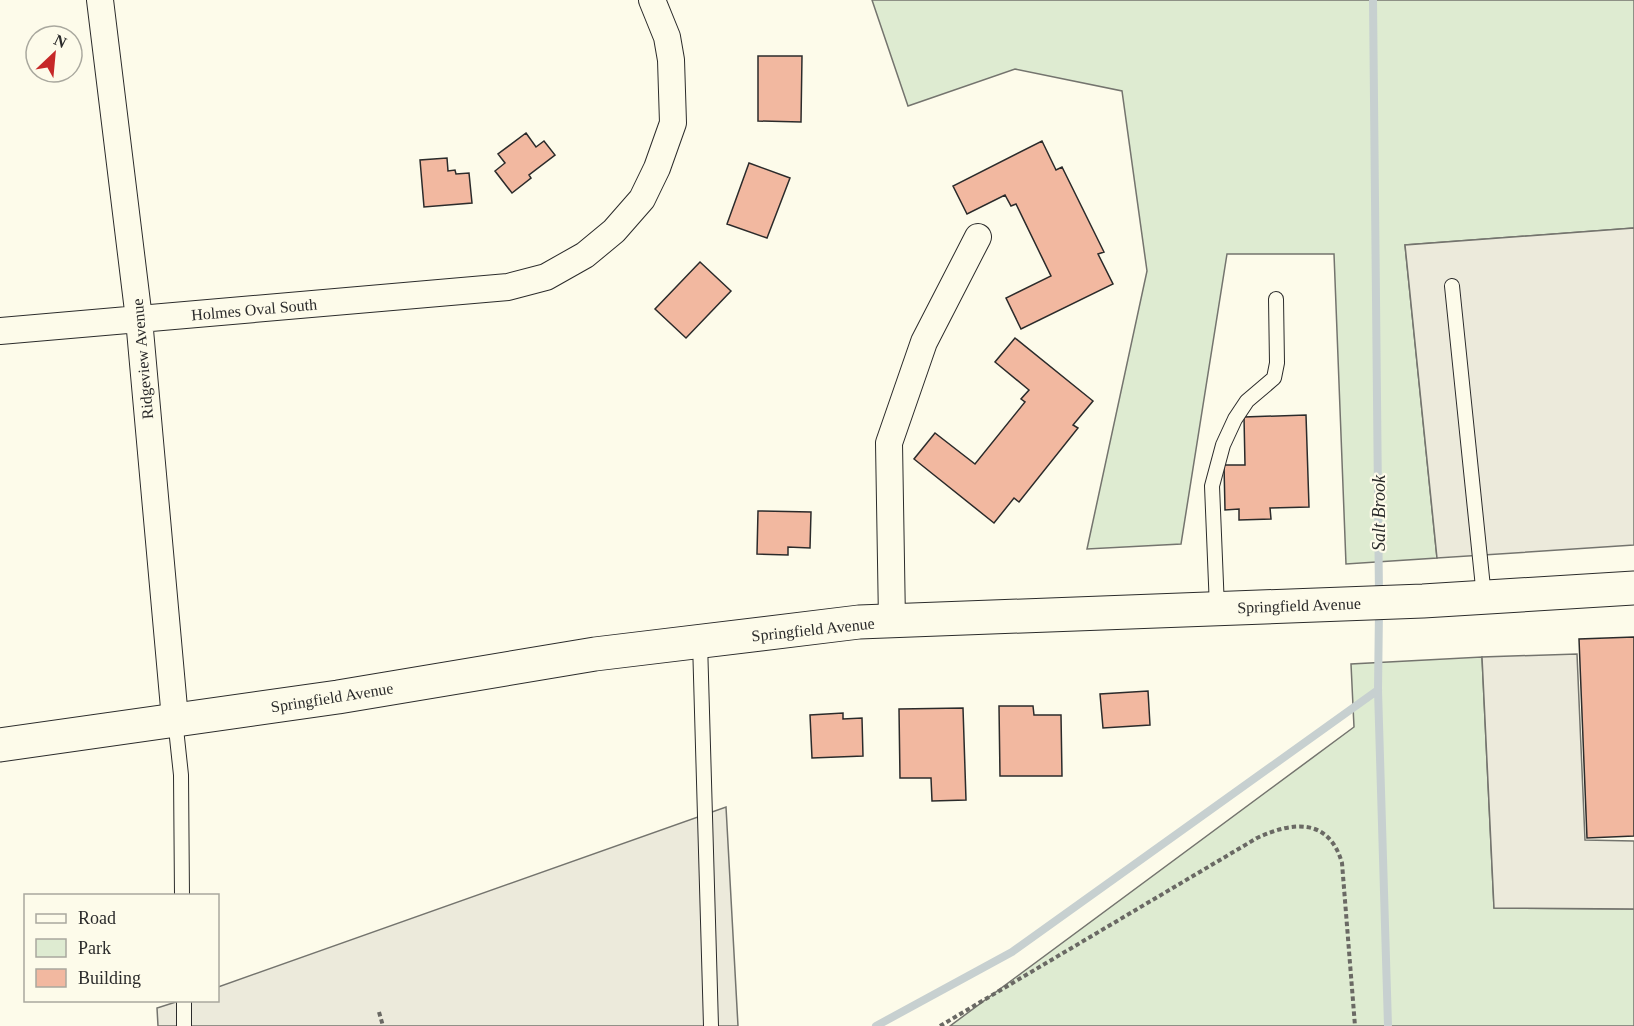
<svg xmlns="http://www.w3.org/2000/svg" width="1634" height="1026" font-family="'Times New Roman',serif">
  <style>
    .green { fill: #deebd1; stroke: #74746e; stroke-width: 1.5 }
    .parking { fill: #eceadb; stroke: #74746e; stroke-width: 1.5 }
    .lines { fill: none; stroke-linecap: round; stroke-linejoin: round }
    .stream { stroke: #c7d0d0; stroke-width: 8 }
    .building { fill: #f2b8a0; stroke: #2b2b2b; stroke-width: 1.5 }
    .lane-casing { stroke: #2b2b2b; stroke-width: 16 }
    .street-casing { stroke: #2b2b2b; stroke-width: 28 }
    .primary-casing { stroke: #2b2b2b; stroke-width: 35 }
    .path { stroke: #6a6964; stroke-width: 4; stroke-dasharray: 4.5 3; stroke-linecap: butt }
    .lane { stroke: #fdfbea; stroke-width: 14 }
    .street { stroke: #fdfbea; stroke-width: 26 }
    .primary { stroke: #fdfbea; stroke-width: 33 }
    .labels { text-anchor: middle; stroke-width: 4.5; stroke-linejoin: round; paint-order: stroke }
    .street-label { font-size: 16px; fill: #2b2b2b; stroke: #fdfbea }
    .water-label { font-size: 18px; font-style: italic; fill: #2b2b2b; stroke: #fdfbea }
  </style>
  <rect width="100%" height="100%" fill="#fdfbea"/>
  <path class="green" d="M 872,0 L 1634,0 L 1634,228 L 1405,245 L 1437,558 L 1346,564 L 1334,254 L 1227,254 L 1181,544 L 1087,549 L 1147,271 L 1122,91 L 1015,69 L 908,106 Z
    M 1482,657 L 1494,908 L 1634,909 L 1634,1026 L 950,1026 L 1354,727 L 1351,664 Z"/>
  <path class="parking" d="M 1634,228 L 1634,545 L 1437,558 L 1405,245 Z
    M 1577,654 L 1585,840 L 1634,841 L 1634,909 L 1494,908 L 1482,657 Z
    M 726,807 L 738,1026 L 158,1026 L 157,1008 L 179,1001 L 218,1000 L 218,987 Z"/>
  <g class="lines">
    <path class="stream" d="M 1373,0 L 1379,597
      M 1379,610 L 1378,690 L 1388,1026
      M 876,1026 L 1012,952 L 1378,690"/>
  </g>
  <path class="building" d="M 758,56 L 802,56 L 801,122 L 758,121 Z
    M 526,133 L 536,147 L 544,141 L 555,155 L 529,175 L 531,178 L 512,193 L 495,171 L 505,163 L 498,154 Z
    M 1042,141 L 1056,170 L 1062,167 L 1104,252 L 1098,254 L 1113,284 L 1021,329 L 1006,298 L 1051,276 L 1016,204 L 1011,206 L 1005,195 L 967,214 L 953,186 Z
    M 447,158 L 448,171 L 455,170 L 456,174 L 469,173 L 472,203 L 424,207 L 420,160 Z
    M 749,163 L 790,178 L 767,238 L 727,224 Z
    M 700,262 L 731,291 L 686,338 L 655,309 Z
    M 1015,338 L 1093,401 L 1073,425 L 1078,428 L 1019,502 L 1014,498 L 994,523 L 914,459 L 935,433 L 975,464 L 1025,402 L 1021,399 L 1029,390 L 995,362 Z
    M 1306,415 L 1309,507 L 1270,508 L 1271,519 L 1239,520 L 1239,509 L 1225,510 L 1224,465 L 1245,465 L 1244,417 Z
    M 758,511 L 811,512 L 810,548 L 788,547 L 788,555 L 757,554 Z
    M 1634,637 L 1634,836 L 1587,838 L 1579,639 Z
    M 1148,691 L 1150,725 L 1103,728 L 1100,694 Z
    M 999,706 L 1033,706 L 1034,715 L 1061,715 L 1062,776 L 1000,776 Z
    M 963,708 L 966,800 L 932,801 L 931,778 L 900,778 L 899,709 Z
    M 843,713 L 843,719 L 862,718 L 863,756 L 812,758 L 810,715 Z"/>
  <g class="lines">
    <g class="lane-casing">
      <path id="lane" d="M 1452,286 L 1484,597
        M 1217,608 L 1212,486 L 1223,445 L 1235,419 L 1247,401 L 1274,378 L 1277,363 L 1276,299
        M 700,642 L 711,1026
        M 175,719 L 181,775 L 182,896
        M 184,1000 L 184,1026"/>
    </g>
    <g class="street-casing">
      <path id="street" d="M 100,0 L 139,319 L 175,719
        M 0,331 L 508,287 L 546,277 L 585,255 L 614,231 L 642,199 L 657,168 L 673,123 L 671,60 L 667,37 L 652,0
        M 892,621 L 889,443 L 924,342 L 978,237"/>
    </g>
    <g class="primary-casing">
      <path id="primary" d="M 0,745 L 338,697 L 595,654 L 859,622 L 1423,601 L 1634,588"/>
    </g>
    <path class="path" d="M 379,1012 L 383,1026
      M 940,1026 L 1257,838 C 1293,821 1329,818 1342,863 L 1355,1026"/>
    <use href="#lane" class="lane"/>
    <use href="#street" class="street"/>
    <use href="#primary" class="primary"/>
  </g>
  <g class="labels">
    <g class="street-label">
      <text transform="translate(254 309) rotate(-5)" y="6">Holmes Oval South</text>
      <text transform="translate(142 359) rotate(-95)" y="6">Ridgeview Avenue</text>
      <text transform="translate(1299 605) rotate(-2)" y="6">Springfield Avenue</text>
      <text transform="translate(813 629) rotate(-6)" y="6">Springfield Avenue</text>
      <text transform="translate(332 697) rotate(-9)" y="6">Springfield Avenue</text>
    </g>
    <g class="water-label">
      <text transform="translate(1379 513) rotate(-90)" y="6">Salt Brook</text>
    </g>
  </g>
  <rect x="24" y="894" width="195" height="108" fill="#fdfbea" stroke="#a9a89e" stroke-width="1.5"/>
  <rect x="36" y="914" width="30" height="9" fill="#fdfbea" stroke="#a9a89e" stroke-width="1.5"/>
  <text x="78" y="924" font-size="18" fill="#2b2b2b">Road</text>
  <rect x="36" y="939" width="30" height="18" fill="#deebd1" stroke="#a9a89e" stroke-width="1.5"/>
  <text x="78" y="954" font-size="18" fill="#2b2b2b">Park</text>
  <rect x="36" y="969" width="30" height="18" fill="#f2b8a0" stroke="#a9a89e" stroke-width="1.5"/>
  <text x="78" y="984" font-size="18" fill="#2b2b2b">Building</text>
  <g transform="translate(54 54) rotate(26)"><circle r="28" fill="#fdfbea" stroke="#a9a89e" stroke-width="1.5"/>
  <path d="M0-4.5L10 22L0 15L-10 22Z" fill="#c62828"/>
  <text y="-9" font-size="16" font-weight="bold" text-anchor="middle" fill="#2b2b2b">N</text>
  </g>
</svg>
